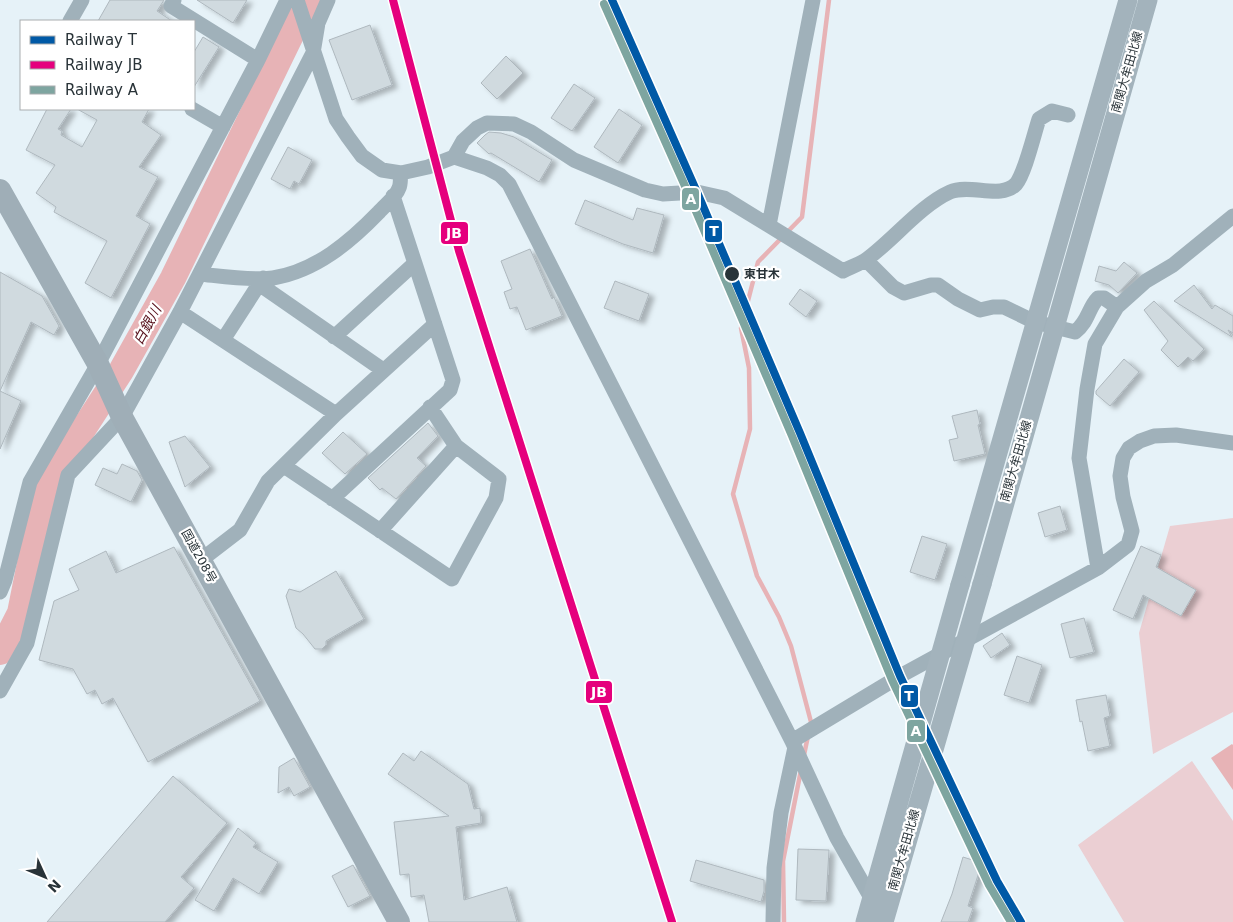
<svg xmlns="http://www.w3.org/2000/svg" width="1233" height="922" font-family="'DejaVu Sans','Noto Sans JP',sans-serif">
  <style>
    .green { fill: #ebcfd3 }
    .water { fill: #e7b3b6 }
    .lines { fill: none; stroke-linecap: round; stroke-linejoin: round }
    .stream { stroke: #e7b3b6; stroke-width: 4.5 }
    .river { stroke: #e7b3b6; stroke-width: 26 }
    .building { fill: #d0dadf; stroke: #aeb8be; filter: url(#shadow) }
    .minor { stroke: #a0b1ba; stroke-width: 15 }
    .major { stroke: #a3b3bc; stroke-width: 19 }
    .highway { stroke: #9faeb7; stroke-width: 22 }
    .major-bridge { stroke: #a3b3bc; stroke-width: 19 }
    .rail-1-casing { stroke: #fff; stroke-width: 11 }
    .rail-2-casing { stroke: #fff; stroke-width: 11 }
    .rail-3-casing { stroke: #fff; stroke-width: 11 }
    .rail-1 { stroke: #0059a6; stroke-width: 8 }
    .rail-2 { stroke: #e5007d; stroke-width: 8 }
    .rail-3 { stroke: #7ea5a0; stroke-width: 8 }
    .stop-dot { fill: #293338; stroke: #fff; stroke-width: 2 }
    .labels { text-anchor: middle; stroke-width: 4.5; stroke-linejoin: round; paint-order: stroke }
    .street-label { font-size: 12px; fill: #293338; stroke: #fff }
    .stop-label { font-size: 12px; font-weight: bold; fill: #293338; stroke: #fff; text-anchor: start }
    .water-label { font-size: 14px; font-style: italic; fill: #550e19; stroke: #fff }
    .line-badge { stroke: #fff; stroke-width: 2 }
    .badge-label { font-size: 14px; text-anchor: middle; font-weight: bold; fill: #fff }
  </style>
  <defs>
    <filter id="shadow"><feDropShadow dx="5.5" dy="3" stdDeviation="2.5" flood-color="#0004"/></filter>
  </defs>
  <rect width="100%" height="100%" fill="#e6f2f8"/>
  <path class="green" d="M 1233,518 L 1233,712 L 1153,754 L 1139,633 L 1170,526 Z
    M 1192,761 L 1233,821 L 1233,922 L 1124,922 L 1078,845 Z"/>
  <path class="water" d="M 1232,744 L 1233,745 L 1233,790 L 1211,758 Z"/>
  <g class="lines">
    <path class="stream" d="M 810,726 L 811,722 L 791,646 L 779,617 L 757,576 L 733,494 L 750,429 L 749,368 L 741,328 L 758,262 L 802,217 L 829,0
      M 804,755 L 808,736
      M 784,922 L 783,861 L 801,770"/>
    <path class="river" d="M 0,652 L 20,613 L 45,488 L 121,371 L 173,278 L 308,0"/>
  </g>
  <path class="building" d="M 110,0 L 164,0 L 157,11 L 172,21 L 98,21 Z
    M 197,0 L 247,0 L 233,23 Z
    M 370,25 L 392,85 L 352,100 L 329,40 Z
    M 203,37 L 219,47 L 194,87 L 194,52 Z
    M 506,56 L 523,73 L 497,99 L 481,83 Z
    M 574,84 L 595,98 L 572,131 L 551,118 Z
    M 47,109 L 71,109 L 58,129 L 62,131 L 61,135 L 82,147 L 97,120 L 77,109 L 149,109 L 142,122 L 161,135 L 139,167 L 158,177 L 136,216 L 150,224 L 111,298 L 85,283 L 107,241 L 54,212 L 56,207 L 36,193 L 55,165 L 26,150 Z
    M 619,109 L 642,125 L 618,163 L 594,147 Z
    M 489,132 L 501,133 L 514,137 L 552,160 L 539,182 L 491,153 L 489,154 L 477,143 L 485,135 Z
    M 288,147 L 312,160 L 299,184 L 294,181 L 290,189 L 271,179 Z
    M 585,200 L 633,220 L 637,208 L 664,215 L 653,253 L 623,244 L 575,224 Z
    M 530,249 L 552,299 L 554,297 L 562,316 L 526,330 L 517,307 L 510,309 L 504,292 L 512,289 L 501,261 Z
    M 1124,262 L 1137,273 L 1118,293 L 1109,285 L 1095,281 L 1099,266 L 1116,271 Z
    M 0,272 L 42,296 L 59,326 L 54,335 L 31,322 L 0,391 L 21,401 L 0,449 Z
    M 615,281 L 649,294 L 639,321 L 604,308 Z
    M 1194,285 L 1212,309 L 1215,305 L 1233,316 L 1233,333 L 1228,330 L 1232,337 L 1174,301 Z
    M 800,289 L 817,301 L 806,317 L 789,304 Z
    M 1154,301 L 1204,349 L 1193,361 L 1188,357 L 1178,367 L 1161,350 L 1168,341 L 1144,310 Z
    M 1124,359 L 1139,372 L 1110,406 L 1096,394 L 1096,391 Z
    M 977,410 L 980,424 L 978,425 L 985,454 L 954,461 L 949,440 L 958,438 L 952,416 Z
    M 428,423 L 438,436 L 417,458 L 426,466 L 396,499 L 382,488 L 380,490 L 368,478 Z
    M 343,432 L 367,454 L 345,474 L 322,453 Z
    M 185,436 L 210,467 L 185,487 L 169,442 Z
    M 122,464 L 137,471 L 142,480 L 131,502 L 95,485 L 103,468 L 117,474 Z
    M 1060,506 L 1067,530 L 1045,537 L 1038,513 Z
    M 922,536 L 947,544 L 935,580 L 910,572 Z
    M 1141,546 L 1161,555 L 1156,567 L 1196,590 L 1181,616 L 1143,595 L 1133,619 L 1113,610 Z
    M 174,547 L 260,701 L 148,762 L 113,698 L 102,704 L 95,690 L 87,694 L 73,669 L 39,660 L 54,601 L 79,590 L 69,569 L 106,551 L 116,573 Z
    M 336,571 L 364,619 L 326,641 L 326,645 L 322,649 L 315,649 L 303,634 L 296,628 L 286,596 L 289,589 L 300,592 Z
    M 1084,618 L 1094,652 L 1070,658 L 1061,624 Z
    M 1002,633 L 1010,645 L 991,658 L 983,646 Z
    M 1017,656 L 1042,665 L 1029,703 L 1004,695 Z
    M 1106,695 L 1110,716 L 1104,718 L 1110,746 L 1088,751 L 1082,721 L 1080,722 L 1076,700 Z
    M 421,751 L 468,784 L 474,809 L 480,808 L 481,823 L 456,827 L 464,900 L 507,887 L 517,922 L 429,922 L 424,895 L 411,897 L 409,874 L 400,875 L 394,822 L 449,816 L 388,774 L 403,753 L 414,761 Z
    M 294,758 L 310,787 L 294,796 L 289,787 L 278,793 L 279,767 Z
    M 173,776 L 227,823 L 181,877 L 194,888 L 165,922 L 47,922 Z
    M 238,828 L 256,843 L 253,847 L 278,862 L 259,894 L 233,878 L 214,911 L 195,900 Z
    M 798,849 L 829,850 L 826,901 L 796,900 Z
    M 963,857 L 982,863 L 968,906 L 973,908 L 968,922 L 941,922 L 952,894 Z
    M 696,860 L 764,880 L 764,891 L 761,902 L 690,881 Z
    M 353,865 L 370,896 L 348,907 L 332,876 Z"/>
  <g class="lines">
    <path class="minor" d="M 174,0 L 171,6 L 258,60
      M 297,0 L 336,119 L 348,137 L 362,156 L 382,170 L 401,173 L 428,167 L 454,157 L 487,168 L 500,175 L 509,184 L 792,741 L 837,838 L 874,903
      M 70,21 L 82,0
      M 192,109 L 223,127
      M 454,157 L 463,141 L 477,128 L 487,123 L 514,124 L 531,132 L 574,160 L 645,190 L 663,194 L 697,192 L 724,198 L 843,271 C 851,267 860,264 867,259 C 893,240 921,205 950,192 C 970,183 1001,200 1016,184 C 1025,173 1034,134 1039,119 L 1052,111 L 1068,115
      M 769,225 L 813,0
      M 866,260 L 893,287 L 904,293 L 931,285 L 938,285 L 958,299 L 980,310 L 993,307 L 1004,307 L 1035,322 L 1075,332 C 1089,321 1088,308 1098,298 L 1104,298 L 1117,307
      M 200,274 C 220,276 254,281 273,278 C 316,271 350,242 379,212 C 385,205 396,197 399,188 C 401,184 400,177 401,173
      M 259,284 L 383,370
      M 180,312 L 336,414
      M 334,337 L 415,263
      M 223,340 L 263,278
      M 284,466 L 452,579 L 496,498 L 499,479 L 456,446 L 430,407
      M 332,499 L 450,390 L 453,380 L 393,196
      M 380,531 L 456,446
      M 201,560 L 240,530 L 268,481 L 336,414 L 435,324
      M 1098,568 L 1079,458 L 1087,389 L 1095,344 L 1117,307 L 1146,281 L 1173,265 L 1233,216
      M 0,592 L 5,580 L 30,482 L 98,364 L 258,60 L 287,0
      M 0,691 L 27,643 L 68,475 L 122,417 L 180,312 L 313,53 L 318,23 L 328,0
      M 792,741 L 900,676 L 1098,568 L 1128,545 L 1132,531 L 1123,497 L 1120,476 L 1123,458 L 1129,448 L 1140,441 L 1154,436 L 1176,435 L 1233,443
      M 773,922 L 774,868 L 781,813 L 795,747"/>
    <path class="major" d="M 982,584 L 1148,0
      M 960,585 L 1128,0"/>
    <path class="highway" d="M 0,190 L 98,364 L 122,417 L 399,922"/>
    <path class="major-bridge" d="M 865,922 L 960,585
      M 884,922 L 982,584"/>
    <g class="rail-1-casing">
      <path id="rail-1" d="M 612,0 L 697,192 L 800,433 L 900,676 L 997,881 L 1021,922"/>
    </g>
    <g class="rail-2-casing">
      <path id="rail-2" d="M 393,0 L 459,251 L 672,922"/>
    </g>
    <g class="rail-3-casing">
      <path id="rail-3" d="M 604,4 L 689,195 L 792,436 L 892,680 L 989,885 L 1011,922"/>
    </g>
    <use href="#rail-1" class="rail-1"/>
    <use href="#rail-2" class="rail-2"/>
    <use href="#rail-3" class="rail-3"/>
  </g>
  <circle class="stop-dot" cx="732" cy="274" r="8"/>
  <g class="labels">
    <g class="street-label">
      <text transform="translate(1127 72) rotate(-74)" y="4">南関大牟田北線</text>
      <text transform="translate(1016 461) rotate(-74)" y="4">南関大牟田北線</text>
      <text transform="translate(199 556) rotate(61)" y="4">国道208号</text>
      <text transform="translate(904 850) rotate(-74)" y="4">南関大牟田北線</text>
    </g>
    <g class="stop-label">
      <text x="744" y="278">東甘木</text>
    </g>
    <g class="water-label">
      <text transform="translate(147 325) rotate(-61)" y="5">白銀川</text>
    </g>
  </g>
  <g class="line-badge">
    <rect x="681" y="187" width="19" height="24" rx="5" fill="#7ea5a0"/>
    <rect x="704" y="219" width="19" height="24" rx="5" fill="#0059a6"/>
    <rect x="440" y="221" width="29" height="24" rx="5" fill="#e5007d"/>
    <rect x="585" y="680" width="28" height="24" rx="5" fill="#e5007d"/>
    <rect x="900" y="684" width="19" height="24" rx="5" fill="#0059a6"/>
    <rect x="906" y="719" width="20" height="24" rx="5" fill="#7ea5a0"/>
  </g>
  <g class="badge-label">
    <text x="691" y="204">A</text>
    <text x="714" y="236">T</text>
    <text x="454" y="238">JB</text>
    <text x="599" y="697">JB</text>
    <text x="909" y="701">T</text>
    <text x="916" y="736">A</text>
  </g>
  <rect x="20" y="20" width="175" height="90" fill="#ffffff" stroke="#a9adaf"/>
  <rect x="30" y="36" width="25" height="8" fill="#0059a6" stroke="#a9adaf"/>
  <text x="65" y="45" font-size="15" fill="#293338">Railway T</text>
  <rect x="30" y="61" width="25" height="8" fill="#e5007d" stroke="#a9adaf"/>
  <text x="65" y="70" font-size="15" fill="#293338">Railway JB</text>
  <rect x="30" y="86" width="25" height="8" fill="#7ea5a0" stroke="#a9adaf"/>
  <text x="65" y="95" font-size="15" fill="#293338">Railway A</text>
  <g transform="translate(45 877) rotate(134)" stroke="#ffffff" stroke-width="4" paint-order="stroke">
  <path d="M0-4L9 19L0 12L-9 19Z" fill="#293338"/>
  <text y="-8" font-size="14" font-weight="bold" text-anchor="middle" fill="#293338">N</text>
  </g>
</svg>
